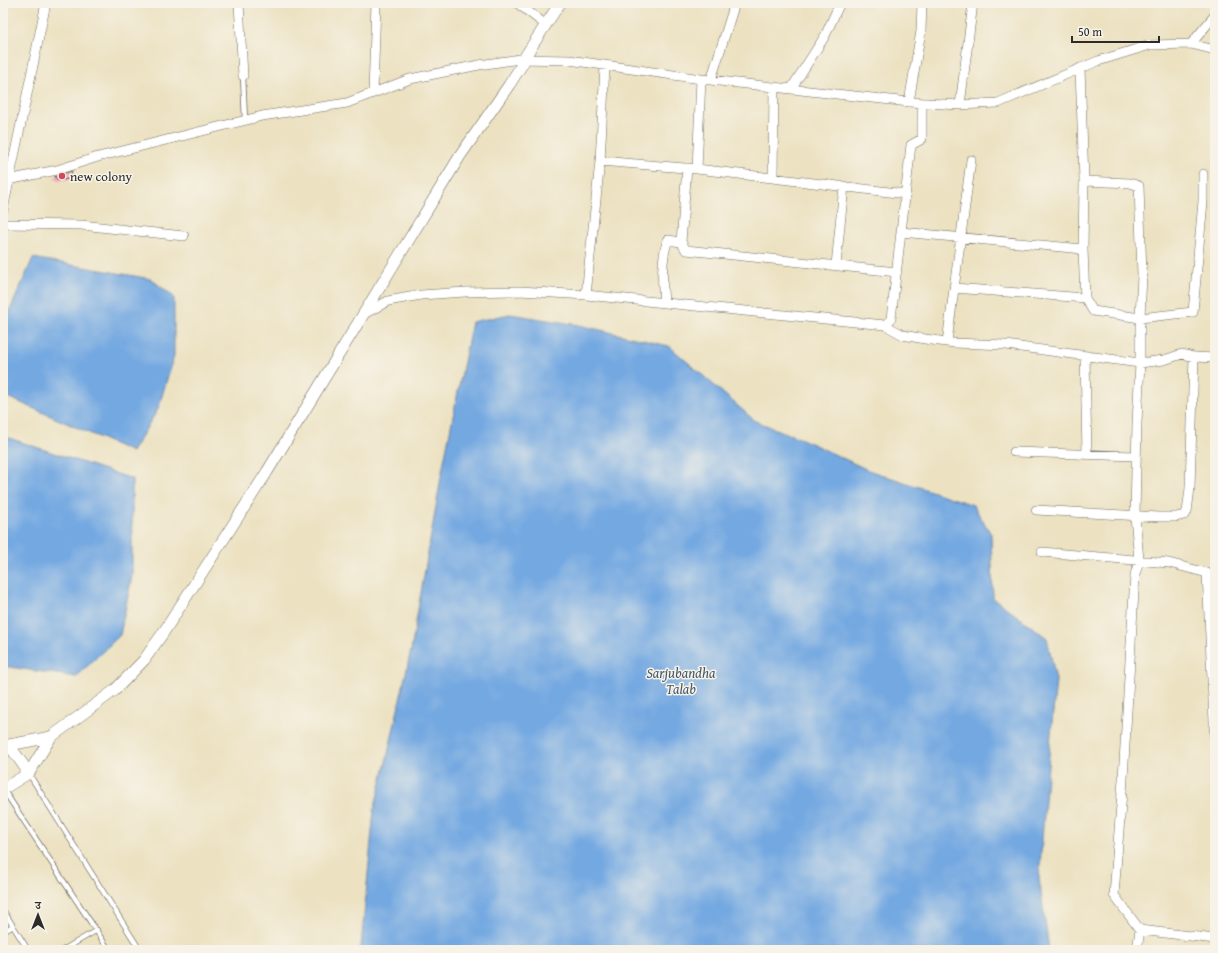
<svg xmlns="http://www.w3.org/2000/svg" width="1218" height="953" font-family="'Gentium Book Plus','Noto Serif Devanagari',serif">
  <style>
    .water { fill: #73a8e1; stroke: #4f6a86 }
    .building { fill: #f2a3c0 }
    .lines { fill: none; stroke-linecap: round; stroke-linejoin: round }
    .service-casing { stroke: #6f6b60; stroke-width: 6 }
    .minor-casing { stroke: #6f6b60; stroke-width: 10 }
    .tertiary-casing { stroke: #6f6b60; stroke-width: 12 }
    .service { stroke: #fff; stroke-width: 4.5 }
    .minor { stroke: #fff; stroke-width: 9 }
    .tertiary { stroke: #fff; stroke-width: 11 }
    .poi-dot { fill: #d1495b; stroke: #f7f3e8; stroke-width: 1.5 }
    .labels { text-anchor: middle; stroke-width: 3; stroke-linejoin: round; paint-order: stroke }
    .poi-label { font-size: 13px; fill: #2b2b2b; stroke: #f7f3e8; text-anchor: start }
    .water-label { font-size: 14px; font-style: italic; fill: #44576b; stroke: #f7f3e8 }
  </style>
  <rect width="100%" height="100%" fill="#f7f3e8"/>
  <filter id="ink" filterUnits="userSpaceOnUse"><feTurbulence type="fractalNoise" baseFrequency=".025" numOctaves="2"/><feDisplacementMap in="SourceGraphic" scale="8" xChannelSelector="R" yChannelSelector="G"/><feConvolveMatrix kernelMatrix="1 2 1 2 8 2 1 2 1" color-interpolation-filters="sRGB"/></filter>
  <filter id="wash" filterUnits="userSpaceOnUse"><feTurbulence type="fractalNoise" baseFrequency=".012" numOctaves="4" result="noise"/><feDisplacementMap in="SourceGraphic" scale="16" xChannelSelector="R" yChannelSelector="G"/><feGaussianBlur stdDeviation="0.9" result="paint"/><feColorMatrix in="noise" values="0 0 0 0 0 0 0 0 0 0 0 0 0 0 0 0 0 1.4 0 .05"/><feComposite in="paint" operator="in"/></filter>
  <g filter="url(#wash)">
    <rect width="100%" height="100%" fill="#ece2c2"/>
    <path class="water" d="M 33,258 L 151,279 L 174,297 L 174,356 L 158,409 L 132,452 L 3,395 L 3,326 Z
      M 510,314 L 579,325 L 669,346 L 755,421 L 802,439 L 868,470 L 973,505 L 991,534 L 993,598 L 1047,638 L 1056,680 L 1046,788 L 1039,878 L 1049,950 L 359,950 L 361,947 L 374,810 L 388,754 L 411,650 L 443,466 L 472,322 Z
      M 3,436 L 132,479 L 132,576 L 120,635 L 76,677 L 3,666 Z"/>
    <g id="blocks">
      <path class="building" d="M 72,171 L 70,179 L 59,180 L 54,177 Z"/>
    </g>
  </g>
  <g filter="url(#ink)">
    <use href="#blocks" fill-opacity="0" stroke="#6f6b60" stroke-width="1"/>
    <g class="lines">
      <g class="service-casing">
        <path id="service" d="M 243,76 L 245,120
          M 29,774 L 140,950
          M 3,789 L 109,950
          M 3,910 L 28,950
          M 3,932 L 13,926
          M 63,950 L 97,930"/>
      </g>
      <g class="minor-casing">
        <path id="minor" d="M 239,3 L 243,76
          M 517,3 L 546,25
          M 1191,44 L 1215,15
          M 1080,68 L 1084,181 L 1083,249 L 1085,298 L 1093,311 L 1140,318 L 1140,363 L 1137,423 L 1135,516 L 1139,560 L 1135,575 L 1123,779 L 1114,895 L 1140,930
          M 711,80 L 735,3
          M 791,89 L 825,36 L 840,3
          M 373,93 L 376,3
          M 909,102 L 921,31 L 922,3
          M 960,105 L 973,3
          M 600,161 L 697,169 L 906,194
          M 687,168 L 681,242 L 686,250 L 897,272
          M 697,169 L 701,79
          M 773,178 L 774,87
          M 3,181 L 57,170 L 98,157 L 262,116 L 347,103 L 410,79 L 479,65 L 520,59 L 569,60 L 701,79 L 909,102 L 960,105 L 998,103 L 1098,61 L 1150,45 L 1191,44 L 1215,50
          M 1084,181 L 1130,183 L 1139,186 L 1142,275 L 1140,318 L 1193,312 L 1203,201 L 1203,174
          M 3,210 L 46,3
          M 3,224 L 81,225 L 184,236
          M 901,232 L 1083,249
          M 836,265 L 844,186
          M 954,288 L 1085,298
          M 586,295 L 600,161 L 605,66
          M 664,302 C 662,283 661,258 668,240 L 681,242
          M 362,315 L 388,301 L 421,295 L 465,292 L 520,291 L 586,295 L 885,325 L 903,335 L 925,339 L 954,343 L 1006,345 L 1132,362 L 1140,363 L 1164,360 L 1182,354 L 1194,357 L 1215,358
          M 885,325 L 891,319 L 911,145 L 922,139 L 922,103
          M 947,342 L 971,160
          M 1085,356 L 1087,454
          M 1014,452 L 1136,456
          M 1036,510 L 1159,517 L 1176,517 L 1184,515 L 1187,512 L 1190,488 L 1194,357
          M 1042,552 L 1169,563 L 1207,573 L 1215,742
          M 1137,950 L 1140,930 L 1215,939"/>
      </g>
      <g class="tertiary-casing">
        <path id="tertiary" d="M 9,745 L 29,773
          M 3,749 L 9,745 L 51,737
          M 3,789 L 29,773 L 51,737 L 115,690 L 144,660 L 163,633 L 267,472 L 460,156 L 509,85 L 523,63 L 526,55 L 560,3"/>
      </g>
      <use href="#service" class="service"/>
      <use href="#minor" class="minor"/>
      <use href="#tertiary" class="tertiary"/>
    </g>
  </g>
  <circle class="poi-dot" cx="62" cy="176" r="4"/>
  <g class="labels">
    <g class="poi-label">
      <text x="70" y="181">new colony</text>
    </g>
    <g class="water-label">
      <text x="681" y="678">Sarjubandha<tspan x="681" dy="16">Talab</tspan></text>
    </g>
  </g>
  <rect width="1218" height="953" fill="none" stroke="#f7f3e8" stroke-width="16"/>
  <g transform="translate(38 915)" stroke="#f7f3e8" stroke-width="3" paint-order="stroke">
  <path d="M0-3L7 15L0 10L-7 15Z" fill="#2b2b2b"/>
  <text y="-6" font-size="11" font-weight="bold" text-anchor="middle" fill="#2b2b2b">उ</text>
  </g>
  <path d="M1072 36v6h87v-6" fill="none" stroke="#2b2b2b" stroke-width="2"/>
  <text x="1078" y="36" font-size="12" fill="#2b2b2b" stroke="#f7f3e8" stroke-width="3" paint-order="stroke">50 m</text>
</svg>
